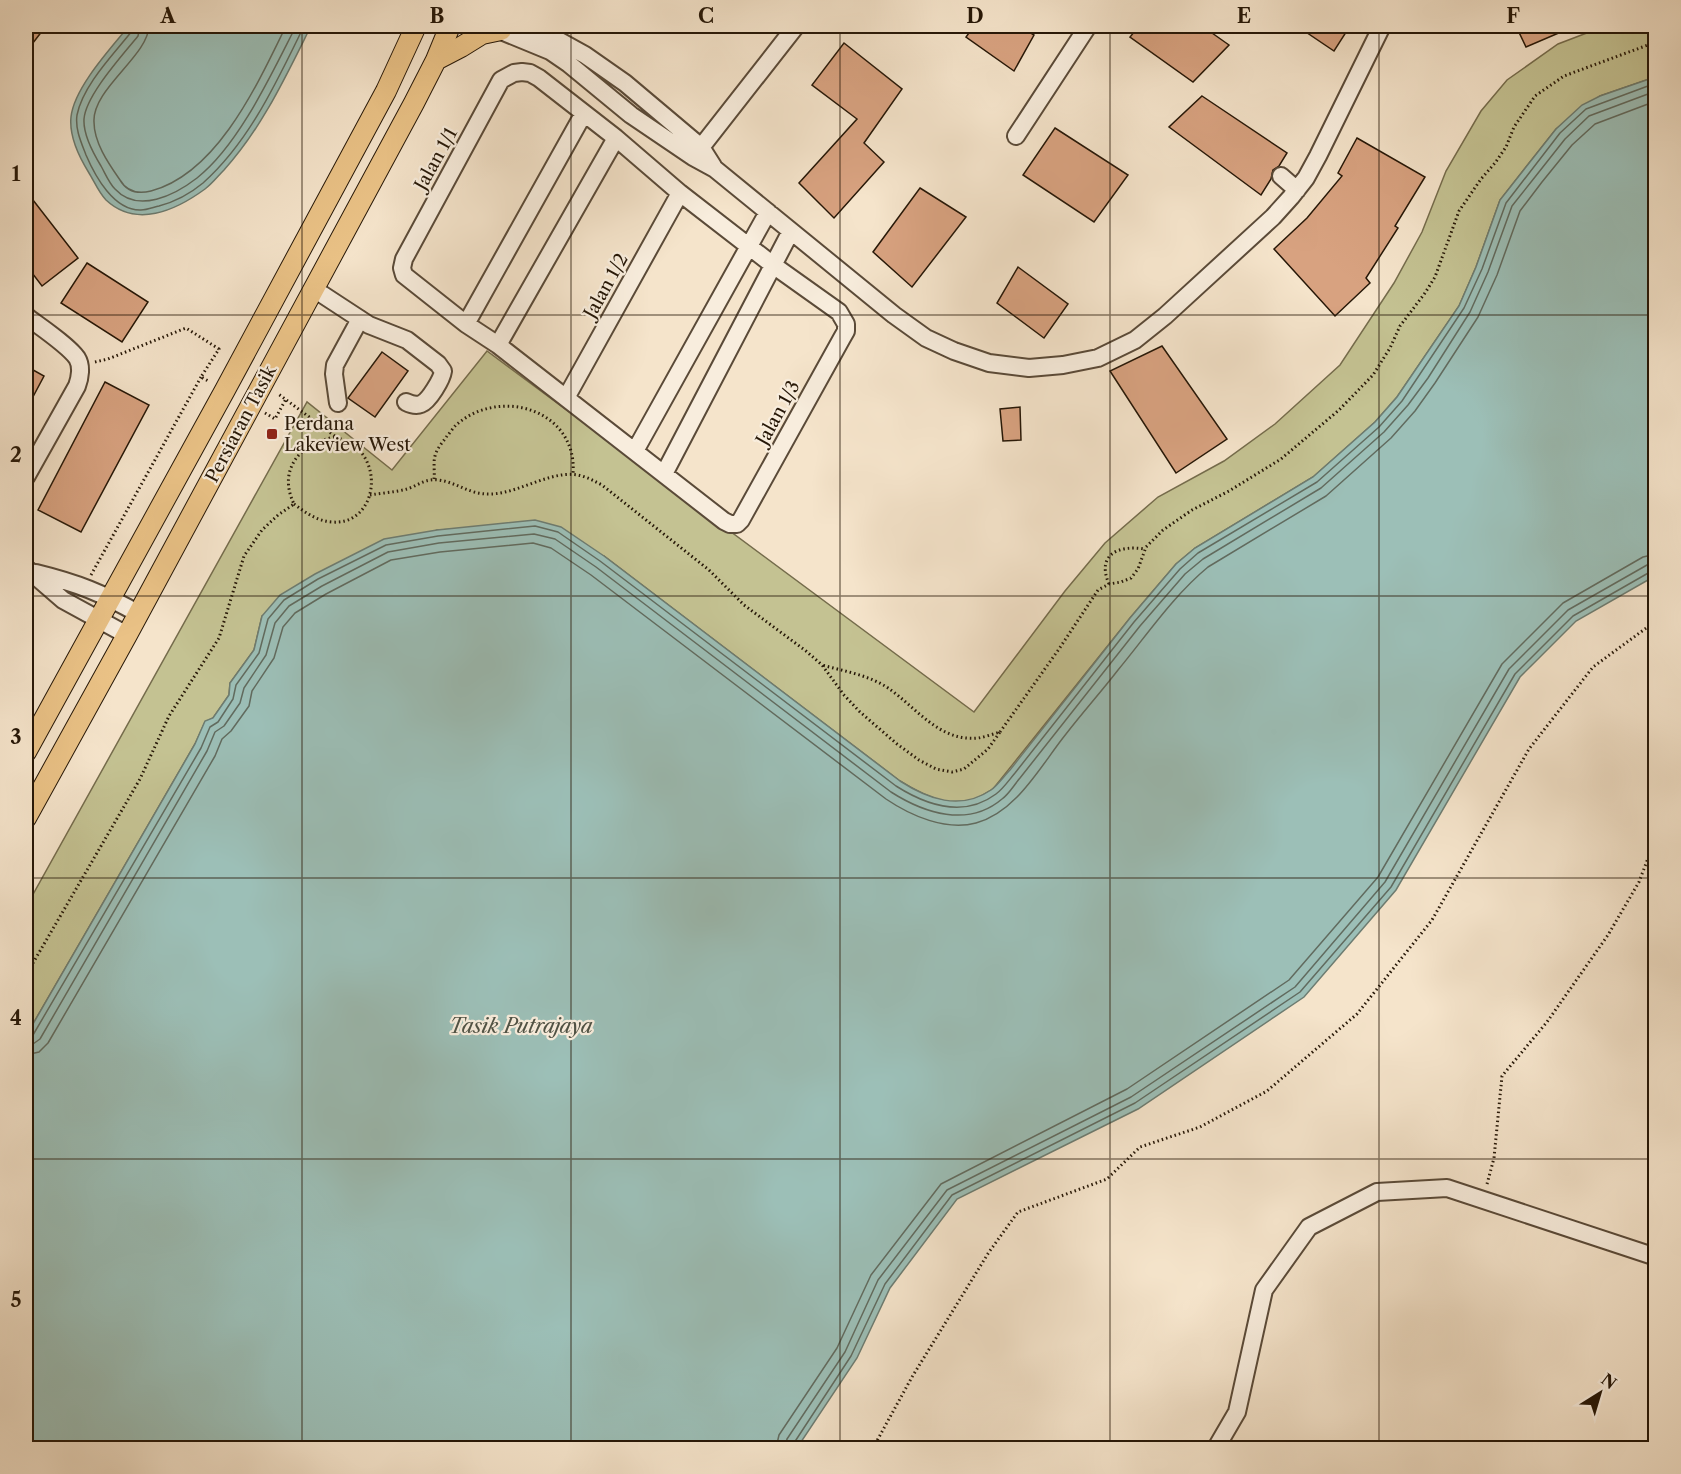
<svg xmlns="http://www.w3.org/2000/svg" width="1681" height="1474" font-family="'Libre Caslon Text',serif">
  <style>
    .green { fill: #c4c292; stroke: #756c4c; stroke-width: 1.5 }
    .water { fill: #9cbfb7; stroke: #6d7c71; stroke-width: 1.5 }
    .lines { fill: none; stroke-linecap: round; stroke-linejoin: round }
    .shore { stroke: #616b5f; stroke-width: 1.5 }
    .building { fill: #d8a280; stroke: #261707; stroke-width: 1.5 }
    .minor-casing { stroke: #5a4a38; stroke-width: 20 }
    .major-casing { stroke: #261707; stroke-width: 22 }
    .path { stroke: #261707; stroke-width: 3; stroke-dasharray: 1.5 3; stroke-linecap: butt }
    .minor { stroke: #f8eddd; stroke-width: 16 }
    .major { stroke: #eac286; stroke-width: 20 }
    .grid { fill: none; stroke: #261707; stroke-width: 1.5; stroke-opacity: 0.55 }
    .poi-dot { fill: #8f2418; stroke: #f8eddd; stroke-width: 2 }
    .labels { text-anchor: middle; stroke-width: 4.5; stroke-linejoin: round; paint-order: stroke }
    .street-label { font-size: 18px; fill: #261707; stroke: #f8eddd }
    .poi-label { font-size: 18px; fill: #261707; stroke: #f8eddd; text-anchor: start }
    .water-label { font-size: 20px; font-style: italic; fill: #4f5245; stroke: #f8eddd }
    .neatline { fill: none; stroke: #261707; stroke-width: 2 }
    .grid-label { font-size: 20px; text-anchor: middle; font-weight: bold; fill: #261707 }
  </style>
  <rect width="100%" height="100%" fill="#f5e4cb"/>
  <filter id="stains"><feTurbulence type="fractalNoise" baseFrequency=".00333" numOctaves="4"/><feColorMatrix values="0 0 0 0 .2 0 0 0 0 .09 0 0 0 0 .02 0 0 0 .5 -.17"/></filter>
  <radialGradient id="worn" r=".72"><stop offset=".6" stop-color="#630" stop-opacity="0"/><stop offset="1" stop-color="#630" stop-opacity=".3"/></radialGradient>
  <path class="green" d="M 1605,26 L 1655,26 L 1655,77 L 1600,96 L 1556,129 L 1500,200 L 1476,267 L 1459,306 L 1397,397 L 1375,422 L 1313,477 L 1195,548 L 1176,564 L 1130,618 L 993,789 C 986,793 979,798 971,801 C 948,808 919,793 900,781 L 604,556 L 461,529 L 437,530 L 262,616 L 254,650 L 230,683 L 229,695 L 213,718 L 205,722 L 195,744 L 26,1036 L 26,907 L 307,402 L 392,470 L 487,351 L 974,712 L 1065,591 L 1105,543 L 1158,497 L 1224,461 L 1275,424 L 1340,365 L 1394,283 L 1422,232 L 1446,171 L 1481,111 L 1507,80 L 1558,44 Z"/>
  <path class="water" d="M 129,26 L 311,26 C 286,76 262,128 224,170 C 218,176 212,184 205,189 C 175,211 136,228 106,200 C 99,193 94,181 89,173 C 79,157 69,136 71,117 C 74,88 110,49 129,26 Z
    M 1655,77 L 1655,576 L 1576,621 L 1520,677 L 1396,890 L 1304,997 L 1138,1109 L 957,1199 L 890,1288 L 857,1358 L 797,1448 L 26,1448 L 26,1036 L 195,744 L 205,721 L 213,718 L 229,695 L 230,683 L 254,650 L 262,616 L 280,595 L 315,574 L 384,539 L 437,530 L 535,520 L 561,527 L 604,556 L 900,781 C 928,799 960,811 991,790 C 998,785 1004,776 1010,770 L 1130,618 L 1176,564 L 1195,548 L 1313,477 L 1375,422 L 1397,397 L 1459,306 L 1476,267 L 1500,200 L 1556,129 L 1582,105 L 1600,96 Z"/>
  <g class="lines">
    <path class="shore" d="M 133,26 L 132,31 C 113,55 83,85 77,115 C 75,129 81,142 86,155 C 95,176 114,211 141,210 C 147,210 154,207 159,206 C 174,202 191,193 203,183 C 250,141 277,81 304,26
      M 140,26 L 138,36 C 122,56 86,95 84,119 C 83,135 93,153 101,166 C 105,173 109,183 115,189 C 138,214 175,195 197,178 C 239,145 272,73 296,26
      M 149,26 C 148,56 92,89 94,122 C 94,143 109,164 120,180 C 127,192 139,194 151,191 C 218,173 258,83 286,26
      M 26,1038 L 33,1035 L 201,748 L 210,727 L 218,722 L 233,699 L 236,685 L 259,653 L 268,619 L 284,600 L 318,579 L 386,545 L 438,536 L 535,526 L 558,532 L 600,561 L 896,786 C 926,805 964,818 996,794 C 1003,789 1009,780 1015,773 L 1134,622 L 1180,569 L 1198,553 L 1317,482 L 1379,427 L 1402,401 L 1464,308 L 1482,269 L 1506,203 L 1560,133 L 1586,109 L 1656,83
      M 26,1046 L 33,1044 L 40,1039 L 207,751 L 215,732 L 224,726 L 240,703 L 244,688 L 266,655 L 275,623 L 289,606 L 322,586 L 388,552 L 439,543 L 534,534 L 555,539 L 596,567 L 891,792 C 924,813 968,828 1002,799 C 1009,794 1014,785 1020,778 L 1140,626 L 1185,574 L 1203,559 L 1321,488 L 1384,432 L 1408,405 L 1428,378 L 1470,312 L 1488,272 L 1512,206 L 1535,177 L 1565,139 L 1589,116 L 1656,91
      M 26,1055 L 39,1052 L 48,1043 L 215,756 L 222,739 L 231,731 L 249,706 L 252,691 L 274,658 L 283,627 L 295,613 L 326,594 L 391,560 L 440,552 L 533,543 L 551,548 L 591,575 L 886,799 C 911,816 946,831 976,823 C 1017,812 1041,765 1066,734 C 1083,712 1101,692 1118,670 C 1147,635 1173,596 1208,567 L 1326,496 L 1391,438 L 1415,411 L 1435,383 L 1478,317 L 1497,275 L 1520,211 L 1542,182 L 1572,145 L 1595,124 L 1656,101
      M 776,1448 L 779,1435 L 837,1348 L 871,1275 L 941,1184 L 1127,1089 L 1289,980 L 1378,877 L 1502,664 L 1563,603 L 1643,557 L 1656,554
      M 785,1448 L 787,1439 L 845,1352 L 878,1280 L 947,1190 L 1131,1097 L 1295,987 L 1385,882 L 1509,669 L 1568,610 L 1647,565 L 1656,563
      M 792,1448 L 794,1443 L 851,1356 L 885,1284 L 952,1195 L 1135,1103 L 1300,992 L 1391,887 L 1515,674 L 1573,616 L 1650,572 L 1656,571"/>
  </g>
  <path class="building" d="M 26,26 L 46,26 L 26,52 Z
    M 974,26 L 1020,26 L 1034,35 L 1014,71 L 966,37 Z
    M 1139,26 L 1202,26 L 1229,45 L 1193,82 L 1130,37 Z
    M 1297,26 L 1350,26 L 1334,51 Z
    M 1516,26 L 1575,26 L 1526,47 Z
    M 844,43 L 902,89 L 864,143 L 884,162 L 834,218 L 799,183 L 857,119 L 812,85 Z
    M 1202,96 L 1287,153 L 1279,166 L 1273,170 L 1271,179 L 1261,195 L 1169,127 Z
    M 1055,128 L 1128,175 L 1094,222 L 1023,175 Z
    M 1357,138 L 1425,177 L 1395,226 L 1398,228 L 1366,278 L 1370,283 L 1335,316 L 1274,249 L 1307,218 L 1342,176 L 1338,173 Z
    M 920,188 L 966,217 L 912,287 L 873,252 Z
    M 26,191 L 78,258 L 42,286 L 26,265 Z
    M 87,263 L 148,302 L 122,342 L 61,303 Z
    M 1018,267 L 1068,304 L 1044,338 L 997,303 Z
    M 1162,346 L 1227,439 L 1176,473 L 1110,371 Z
    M 382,352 L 408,371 L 375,417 L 348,398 Z
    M 26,366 L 44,376 L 26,410 Z
    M 105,382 L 149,405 L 81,532 L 38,510 Z
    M 1020,407 L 1021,440 L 1003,441 L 1000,409 Z"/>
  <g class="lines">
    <g class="minor-casing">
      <path id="minor" d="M 489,26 L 550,51 L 569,64 L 631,115 L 693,157 L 715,169 L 894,315 L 926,338 L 954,351 L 989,363 L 1029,368 L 1063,365 L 1098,358 L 1135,340 L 1165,316 L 1273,217 L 1291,197 L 1306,178 L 1318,156 L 1382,26
        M 523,26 L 556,39 L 585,55 L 625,83 L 701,147 L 713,166
        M 522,72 L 530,73 L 539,78 L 616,138 L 680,193 L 773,265 L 839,312 L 846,324 L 846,331 L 842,338 L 741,520 L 737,524 L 730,524 L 724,521 L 498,345 L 466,324 L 404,275 L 402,268 L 404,259 L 501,80 L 514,73 Z
        M 1016,136 L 1088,26
        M 695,155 L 796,26
        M 1281,176 L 1297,190
        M 314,289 L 369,325 L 407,340 L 438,364 L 443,371 C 442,379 429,401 421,404 C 416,406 410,404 406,402
        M 26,316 C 39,326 68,345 77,358 C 82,366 80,378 77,386 L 26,477
        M 466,324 L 584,113
        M 498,345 L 616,138
        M 566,398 L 680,193
        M 338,403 L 334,374 L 335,365 L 360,319
        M 635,451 L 768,212
        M 664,474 L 791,231
        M 26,568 L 63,600 L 127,635
        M 36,573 C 77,583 102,593 139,614
        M 1216,1448 L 1237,1412 L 1264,1290 L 1309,1227 L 1377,1192 L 1447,1188 L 1656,1257"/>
    </g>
    <g class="major-casing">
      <path id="major" d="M 436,60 L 461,47 L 482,34 L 501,30
        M 26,752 L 225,390 L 386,91 L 416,26
        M 26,818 L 127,635 L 414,103 L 436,60 L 450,26"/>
    </g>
    <path class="path" d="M 95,362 L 108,359 L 186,328 L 219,349 L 201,377 L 210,382
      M 265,413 L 275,419 L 286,399
      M 434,479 C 435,472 433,463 435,456 C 437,448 443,442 447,436 C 450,433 453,428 456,425 C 500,386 578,410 573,474
      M 370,495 C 382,493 396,492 407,489 C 417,486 426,478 438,480 C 457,482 469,495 491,494 C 522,493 556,466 585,477 C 591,479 596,482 602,485 L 709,570 L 744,605 L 806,651 L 822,665 L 844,695 L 860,712 L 897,744 L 919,760 L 936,769 L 952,772 L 964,769 L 988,749 L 1000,732 C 993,734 985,737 978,738 C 939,742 916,707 888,688 C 869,675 843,671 822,665
      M 294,504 C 306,513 317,521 332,522 C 370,525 383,477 360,451 C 354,444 344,440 336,437
      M 91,575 L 201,377
      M 1109,584 C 1096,554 1119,545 1144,549
      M 1000,732 L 1059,649 L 1098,590 L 1109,584 L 1121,582 L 1131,578 L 1138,569 L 1146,547 L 1163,530 L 1192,510 L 1229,491 L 1281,459 L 1339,410 L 1373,375 L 1390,348 L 1400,326 L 1425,293 L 1435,277 L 1459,211 L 1481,179 L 1495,163 L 1506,147 L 1514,127 L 1535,96 L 1564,76 L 1656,42
      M 26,975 L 140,779 L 169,716 L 219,638 L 244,556 L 262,530 L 278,515 L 294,504 C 277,469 301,442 336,437 L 277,393
      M 1487,1184 L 1494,1158 L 1502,1076 L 1547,1022 L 1608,935 L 1639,882 L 1656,837
      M 873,1448 L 912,1377 L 989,1252 L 1018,1212 L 1107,1179 L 1140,1147 L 1200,1127 L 1267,1091 L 1357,1014 L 1432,920 L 1529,749 L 1593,667 L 1649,626 L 1656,623"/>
    <use href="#minor" class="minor"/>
    <use href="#major" class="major"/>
  </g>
  <path class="grid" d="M 302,26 L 302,1448M 571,26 L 571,1448M 840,26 L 840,1448M 1110,26 L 1110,1448M 1379,26 L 1379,1448M 26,315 L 1656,315M 26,596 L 1656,596M 26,878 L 1656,878M 26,1159 L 1656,1159"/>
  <rect class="poi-dot" x="266" y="428" width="12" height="12" rx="3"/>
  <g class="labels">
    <g class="street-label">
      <text transform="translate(436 159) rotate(-61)" y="6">Jalan 1/1</text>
      <text transform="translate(606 286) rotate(-61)" y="6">Jalan 1/2</text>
      <text transform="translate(778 413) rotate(-61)" y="6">Jalan 1/3</text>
      <text transform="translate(241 424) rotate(-62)" y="6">Persiaran Tasik</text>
    </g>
    <g class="poi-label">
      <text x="284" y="430">Perdana<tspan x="284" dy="21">Lakeview West</tspan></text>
    </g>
    <g class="water-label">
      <text x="521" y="1033">Tasik Putrajaya</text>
    </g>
  </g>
  <rect width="1681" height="1474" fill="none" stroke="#f5e4cb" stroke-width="66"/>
  <g transform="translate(1600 1393) rotate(37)" stroke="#f8eddd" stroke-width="4.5" paint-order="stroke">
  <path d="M0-4.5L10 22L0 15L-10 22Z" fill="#261707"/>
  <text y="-9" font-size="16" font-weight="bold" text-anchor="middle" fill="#261707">N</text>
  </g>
  <rect x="33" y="33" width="1615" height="1408" class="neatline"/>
  <g class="grid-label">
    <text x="168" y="23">A</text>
    <text x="437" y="23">B</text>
    <text x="706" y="23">C</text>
    <text x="975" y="23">D</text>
    <text x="1244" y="23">E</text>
    <text x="1513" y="23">F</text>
    <text x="16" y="181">1</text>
    <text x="16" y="462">2</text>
    <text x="16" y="744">3</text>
    <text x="16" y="1025">4</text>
    <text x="16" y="1307">5</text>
  </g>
  <rect width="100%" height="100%" filter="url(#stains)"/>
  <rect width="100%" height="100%" fill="url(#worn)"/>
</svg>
